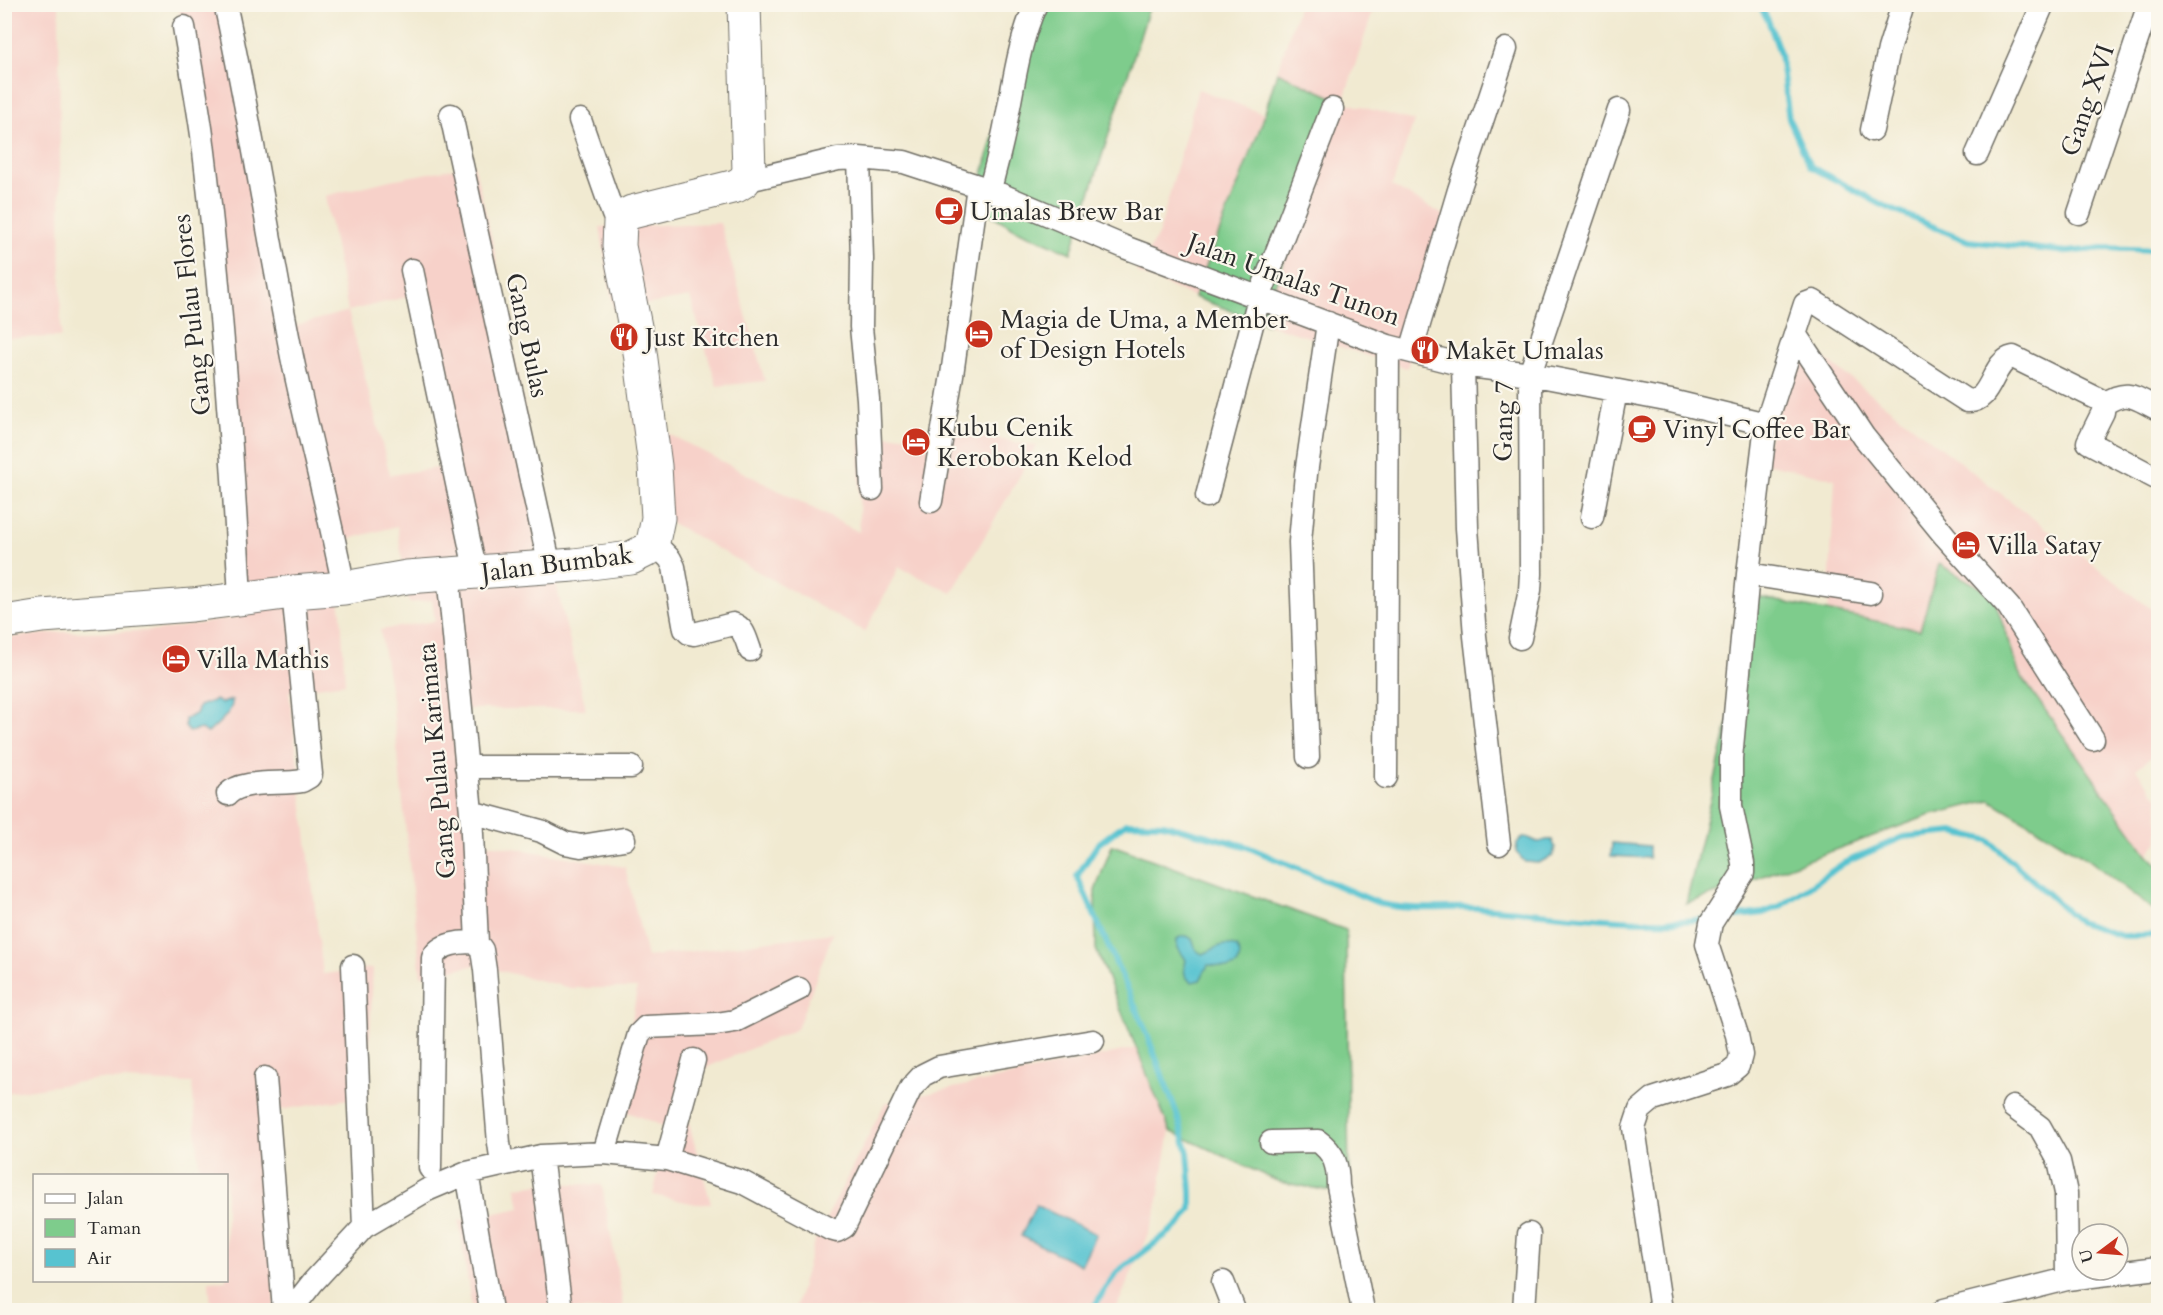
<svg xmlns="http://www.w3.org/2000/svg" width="2163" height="1315" font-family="Cardo,serif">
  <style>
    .built { fill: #f7d1c9; fill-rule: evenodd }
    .green { fill: #7ecc8c; stroke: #547c5c; stroke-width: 1.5 }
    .water { fill: #57c3d0; stroke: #41777e; stroke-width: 1.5 }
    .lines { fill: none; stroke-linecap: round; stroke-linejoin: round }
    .stream { stroke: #57c3d0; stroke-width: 6 }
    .street-casing { stroke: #706e65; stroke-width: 25 }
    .secondary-casing { stroke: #706e65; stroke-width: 35 }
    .street { stroke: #fff; stroke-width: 22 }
    .secondary { stroke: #fff; stroke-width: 33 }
    .labels { text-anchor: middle; stroke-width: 4.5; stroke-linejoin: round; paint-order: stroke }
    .street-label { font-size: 26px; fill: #2b2b2b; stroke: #fbf7ec }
    .poi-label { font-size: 26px; fill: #2b2b2b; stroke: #fbf7ec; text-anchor: start }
  </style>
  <rect width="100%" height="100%" fill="#fbf7ec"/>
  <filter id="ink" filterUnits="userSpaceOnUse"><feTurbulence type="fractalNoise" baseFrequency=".0167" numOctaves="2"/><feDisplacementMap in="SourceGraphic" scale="12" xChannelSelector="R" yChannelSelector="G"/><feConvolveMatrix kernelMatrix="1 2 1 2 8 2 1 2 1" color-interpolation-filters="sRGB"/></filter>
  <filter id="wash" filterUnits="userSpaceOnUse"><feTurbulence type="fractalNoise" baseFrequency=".008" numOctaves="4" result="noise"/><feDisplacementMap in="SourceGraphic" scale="24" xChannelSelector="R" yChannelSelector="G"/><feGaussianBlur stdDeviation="1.35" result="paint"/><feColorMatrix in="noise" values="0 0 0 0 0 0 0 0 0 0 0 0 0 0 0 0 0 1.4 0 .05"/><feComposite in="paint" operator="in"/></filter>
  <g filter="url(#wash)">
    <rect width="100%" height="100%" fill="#f1ead1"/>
    <path class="built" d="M 4,5 L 59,5 L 61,337 L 5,338 Z
      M 178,5 L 221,5 L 283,329 L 348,311 L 325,196 L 390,180 L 474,165 L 494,248 L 559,597 L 586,709 L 447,709 L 477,842 L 625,867 L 647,957 L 833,933 L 797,1029 L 677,1080 L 711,1204 L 696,1204 L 653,1195 L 668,1128 L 617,1108 L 621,1091 L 637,988 L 571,988 L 477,965 L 421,976 L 392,699 L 380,630 L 435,621 L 432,600 L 409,603 L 397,526 L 330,544 L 341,613 L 345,683 L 289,691 L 323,974 L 373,968 L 367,1096 L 261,1113 L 275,1310 L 211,1310 L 209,1281 L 226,1280 L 226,1176 L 200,1175 L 192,1083 L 100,1079 L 5,1093 L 4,638 L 63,632 L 157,631 L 239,617 L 200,98 ZM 415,295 L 452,466 L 390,475 L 348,311 Z
      M 1299,5 L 1375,5 L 1343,102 L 1414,121 L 1392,186 L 1454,221 L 1407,368 L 1267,324 L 1268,304 L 1343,102 L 1277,72 Z
      M 1198,89 L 1264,114 L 1194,297 L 1136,272 L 1159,233 Z
      M 720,223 L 765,381 L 717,386 L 690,297 L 614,310 L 600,227 Z
      M 1803,342 L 2158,614 L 2158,687 L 2154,693 L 2158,698 L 2158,752 L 2136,769 L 2158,798 L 2158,842 L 2147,855 L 2019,673 L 1993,595 L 1920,630 L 1828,612 L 1835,479 L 1761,462 Z
      M 632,415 L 859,532 L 860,438 L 961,432 L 1037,446 L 952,593 L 899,567 L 865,632 L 663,518 Z
      M 1137,1048 L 1170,1131 L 1155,1217 L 1116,1309 L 1120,1310 L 795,1310 L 813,1245 L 885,1103 Z
      M 549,1183 L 602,1185 L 624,1310 L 472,1310 L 459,1221 L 520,1208 L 516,1187 Z"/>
    <path class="green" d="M 1027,5 L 1150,5 L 1071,253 L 1017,230 L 975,205 Z
      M 1277,72 L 1343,102 L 1268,304 L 1267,324 L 1194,297 L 1262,123 Z
      M 1939,564 L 1993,595 L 2019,673 L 2147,854 L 2158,865 L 2158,914 L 2088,859 L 1990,800 L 1928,816 L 1686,904 L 1730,715 L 1743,594 L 1920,630 Z
      M 1112,845 L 1346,930 L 1349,1194 L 1279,1182 L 1170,1131 L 1096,949 L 1095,891 Z"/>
    <path class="water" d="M 215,700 L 221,703 L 232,700 C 234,712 217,724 208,733 L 201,729 L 189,732 L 185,727 L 185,719 L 196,714 L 199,706 Z
      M 1523,837 C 1530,836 1533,842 1539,842 C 1544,841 1546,839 1552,840 L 1555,847 L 1553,856 L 1538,863 L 1525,862 L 1516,852 L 1517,844 Z
      M 1612,843 L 1649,846 L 1649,858 L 1611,856 Z
      M 1182,936 L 1187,936 L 1192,939 L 1196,950 L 1202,954 C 1218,949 1219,941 1237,947 L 1240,955 L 1238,964 C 1226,973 1220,964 1208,965 L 1200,980 L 1192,982 C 1182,977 1184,969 1186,960 C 1181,951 1176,950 1177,939 Z
      M 1036,1205 L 1096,1234 L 1081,1265 L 1021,1236 Z"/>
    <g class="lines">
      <path class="stream" d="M 1759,4 L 1768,20 L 1780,53 L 1789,119 L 1810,166 L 1884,206 L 1968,241 L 2068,252 L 2103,248 L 2158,250
        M 1721,918 L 1763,913 L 1779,907 L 1844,863 L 1903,837 L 1954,832 L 1988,840 L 2079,922 L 2122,936 L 2158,935
        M 1092,1310 L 1107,1286 L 1117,1272 L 1180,1224 L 1191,1209 L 1191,1191 L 1188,1153 L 1177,1114 L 1143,1024 L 1077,876 L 1098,844 L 1126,823 L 1163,824 L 1245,846 L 1381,904 C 1413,911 1445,907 1478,908 C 1554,912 1632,927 1708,919"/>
    </g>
  </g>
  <g filter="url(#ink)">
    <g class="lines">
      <g class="street-casing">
        <path id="street" d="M 227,4 L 226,8 C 251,124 269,241 292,357 C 308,434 329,511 344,588
          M 184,27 C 190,63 197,99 202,135 C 221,288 232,444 240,598
          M 451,115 L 550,567
          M 580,120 L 613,214 L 620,222
          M 1872,130 L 1889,49 L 1903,4
          M 1977,154 L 2043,4
          M 859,158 L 862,259 L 861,327 L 868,399 L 872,489
          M 744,181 L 838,159 L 859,158 L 904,162 L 990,190 L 1127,248 L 1388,346 L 1463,365 L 1530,374 L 1671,401 L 1766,424
          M 990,190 C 995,168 1002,145 1006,122 C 1014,83 1019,41 1036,4
          M 2079,213 L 2149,4
          M 412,270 L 476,574
          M 1795,334 L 1864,437 L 1945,536 L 2009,607 L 2093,739
          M 1411,351 L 1459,190 L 1506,49
          M 1463,365 L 1467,528 L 1475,636 L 1499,844
          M 2158,409 C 2135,398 2128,388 2104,404 L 2103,412 L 2088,442 L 2158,479
          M 1207,496 L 1259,298 L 1332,109
          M 931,501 L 952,375 L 978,186
          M 1592,517 L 1616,391
          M 653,542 L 670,559 L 674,567 L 685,629 L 689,633 L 694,634 L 733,624 C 744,627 746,640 750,650
          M 448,574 L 471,812 L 477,943 L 482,950 L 485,970 L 499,1143 L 502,1164
          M 1748,574 L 1871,593
          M 1520,638 L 1530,590 L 1531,574 L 1530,374 L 1619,110
          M 1308,757 L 1300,542 L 1306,474 L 1328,323
          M 466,767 L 631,767
          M 1386,777 L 1388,346
          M 228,794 C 242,779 281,785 302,781 L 309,777 L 311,774 L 293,592
          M 471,812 L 541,831 L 565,843 L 581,846 L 624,839
          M 353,966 L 364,1227
          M 265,1078 L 284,1310
          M 2013,1107 L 2040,1127 L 2059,1161 L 2066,1193 L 2067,1279
          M 1271,1142 L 1318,1141 C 1335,1153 1338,1166 1338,1186 L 1363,1310
          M 604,1153 L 639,1034 L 646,1027 L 716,1024 L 735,1021 L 799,989
          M 541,1156 L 561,1310
          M 667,1159 L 694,1060
          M 430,1168 L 433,958 C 439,943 463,941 477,943
          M 467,1173 L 491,1310
          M 1223,1282 L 1234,1310
          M 291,1310 L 313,1282 L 364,1227 L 427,1190 L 467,1173 L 541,1156 L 604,1153 L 667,1159 L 742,1182 L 830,1229 L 837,1231 L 844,1227 L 911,1088 L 923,1075 L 939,1067 L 1093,1041
          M 1524,1310 L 1529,1234
          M 1661,1310 L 1634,1128 L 1640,1110 L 1653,1099 L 1727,1075 L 1738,1066 L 1741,1055 L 1737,1035 L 1707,944 L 1711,923 L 1743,873 L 1743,863 L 1731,806 L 1731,758 L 1748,574 L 1766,424 L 1805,304 L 1813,301 L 1967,401 C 1993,403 1991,361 2013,357 L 2098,399 L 2104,404
          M 1944,1310 L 2067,1279 L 2158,1268"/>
      </g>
      <g class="secondary-casing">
        <path id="secondary" d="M 4,622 L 42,616 L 192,605 L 293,592 L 344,588 L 407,577 L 574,565 L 631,558 L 647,550 L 653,542 L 658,518 L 655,466 L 640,352 L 619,246 L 620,222 L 624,216 L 632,212 L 736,186 L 744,181 L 749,172 L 744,4"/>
      </g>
      <use href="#street" class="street"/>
      <use href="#secondary" class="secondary"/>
    </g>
  </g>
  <defs>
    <g id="cafe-disc" transform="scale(1.5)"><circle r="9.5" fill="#c8321e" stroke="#fbf7ec"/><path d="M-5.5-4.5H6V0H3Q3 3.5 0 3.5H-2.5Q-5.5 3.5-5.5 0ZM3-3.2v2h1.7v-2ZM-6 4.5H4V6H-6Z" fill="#fff"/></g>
    <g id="hotel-disc" transform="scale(1.5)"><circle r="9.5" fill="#c8321e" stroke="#fbf7ec"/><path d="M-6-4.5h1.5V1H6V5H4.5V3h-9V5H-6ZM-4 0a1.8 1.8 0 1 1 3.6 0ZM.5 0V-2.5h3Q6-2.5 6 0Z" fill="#fff"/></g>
    <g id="restaurant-disc" transform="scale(1.5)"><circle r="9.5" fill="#c8321e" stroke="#fbf7ec"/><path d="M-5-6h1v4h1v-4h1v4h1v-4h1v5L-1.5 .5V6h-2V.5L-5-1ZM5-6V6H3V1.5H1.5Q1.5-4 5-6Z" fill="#fff"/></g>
  </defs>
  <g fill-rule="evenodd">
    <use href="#cafe-disc" x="949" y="211"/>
    <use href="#hotel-disc" x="979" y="334"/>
    <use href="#restaurant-disc" x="624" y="337"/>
    <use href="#restaurant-disc" x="1425" y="350"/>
    <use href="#cafe-disc" x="1642" y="429"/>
    <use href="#hotel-disc" x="916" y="442"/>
    <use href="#hotel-disc" x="1966" y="545"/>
    <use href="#hotel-disc" x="176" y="659"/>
  </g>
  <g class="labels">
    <g class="street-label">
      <text transform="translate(2087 100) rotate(-71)" y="9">Gang XVI</text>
      <text transform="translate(1294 279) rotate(20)" y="9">Jalan Umalas Tunon</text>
      <text transform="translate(191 315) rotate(-96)" y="9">Gang Pulau Flores</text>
      <text transform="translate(528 335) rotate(78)" y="9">Gang Bulas</text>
      <text transform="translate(1503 421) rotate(-89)" y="9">Gang 7</text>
      <text transform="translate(557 563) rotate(-7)" y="9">Jalan Bumbak</text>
      <text transform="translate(436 761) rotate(-95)" y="9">Gang Pulau Karimata</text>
    </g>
    <g class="poi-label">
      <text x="970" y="220">Umalas Brew Bar</text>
      <text x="1000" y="328">Magia de Uma, a Member<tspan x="1000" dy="30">of Design Hotels</tspan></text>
      <text x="645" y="346">Just Kitchen</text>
      <text x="1446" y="359">Makēt Umalas</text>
      <text x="937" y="436">Kubu Cenik<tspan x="937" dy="30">Kerobokan Kelod</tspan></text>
      <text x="1663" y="438">Vinyl Coffee Bar</text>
      <text x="1987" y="554">Villa Satay</text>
      <text x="197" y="668">Villa Mathis</text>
    </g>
  </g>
  <rect width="2163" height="1315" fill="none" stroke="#fbf7ec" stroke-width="24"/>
  <rect x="33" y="1174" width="195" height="108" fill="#fbf7ec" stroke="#a8a59f" stroke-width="1.5"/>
  <rect x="45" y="1194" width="30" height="9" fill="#ffffff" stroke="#a8a59f" stroke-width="1.5"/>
  <text x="87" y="1204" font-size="18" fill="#2b2b2b">Jalan</text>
  <rect x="45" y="1219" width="30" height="18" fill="#7ecc8c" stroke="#a8a59f" stroke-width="1.5"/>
  <text x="87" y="1234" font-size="18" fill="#2b2b2b">Taman</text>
  <rect x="45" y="1249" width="30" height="18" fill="#57c3d0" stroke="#a8a59f" stroke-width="1.5"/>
  <text x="87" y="1264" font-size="18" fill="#2b2b2b">Air</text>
  <g transform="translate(2100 1252) rotate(254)"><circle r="28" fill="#fbf7ec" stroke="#a8a59f" stroke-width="1.5"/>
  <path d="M0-4.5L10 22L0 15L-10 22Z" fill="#c8321e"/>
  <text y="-9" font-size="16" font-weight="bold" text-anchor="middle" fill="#2b2b2b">U</text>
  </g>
</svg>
